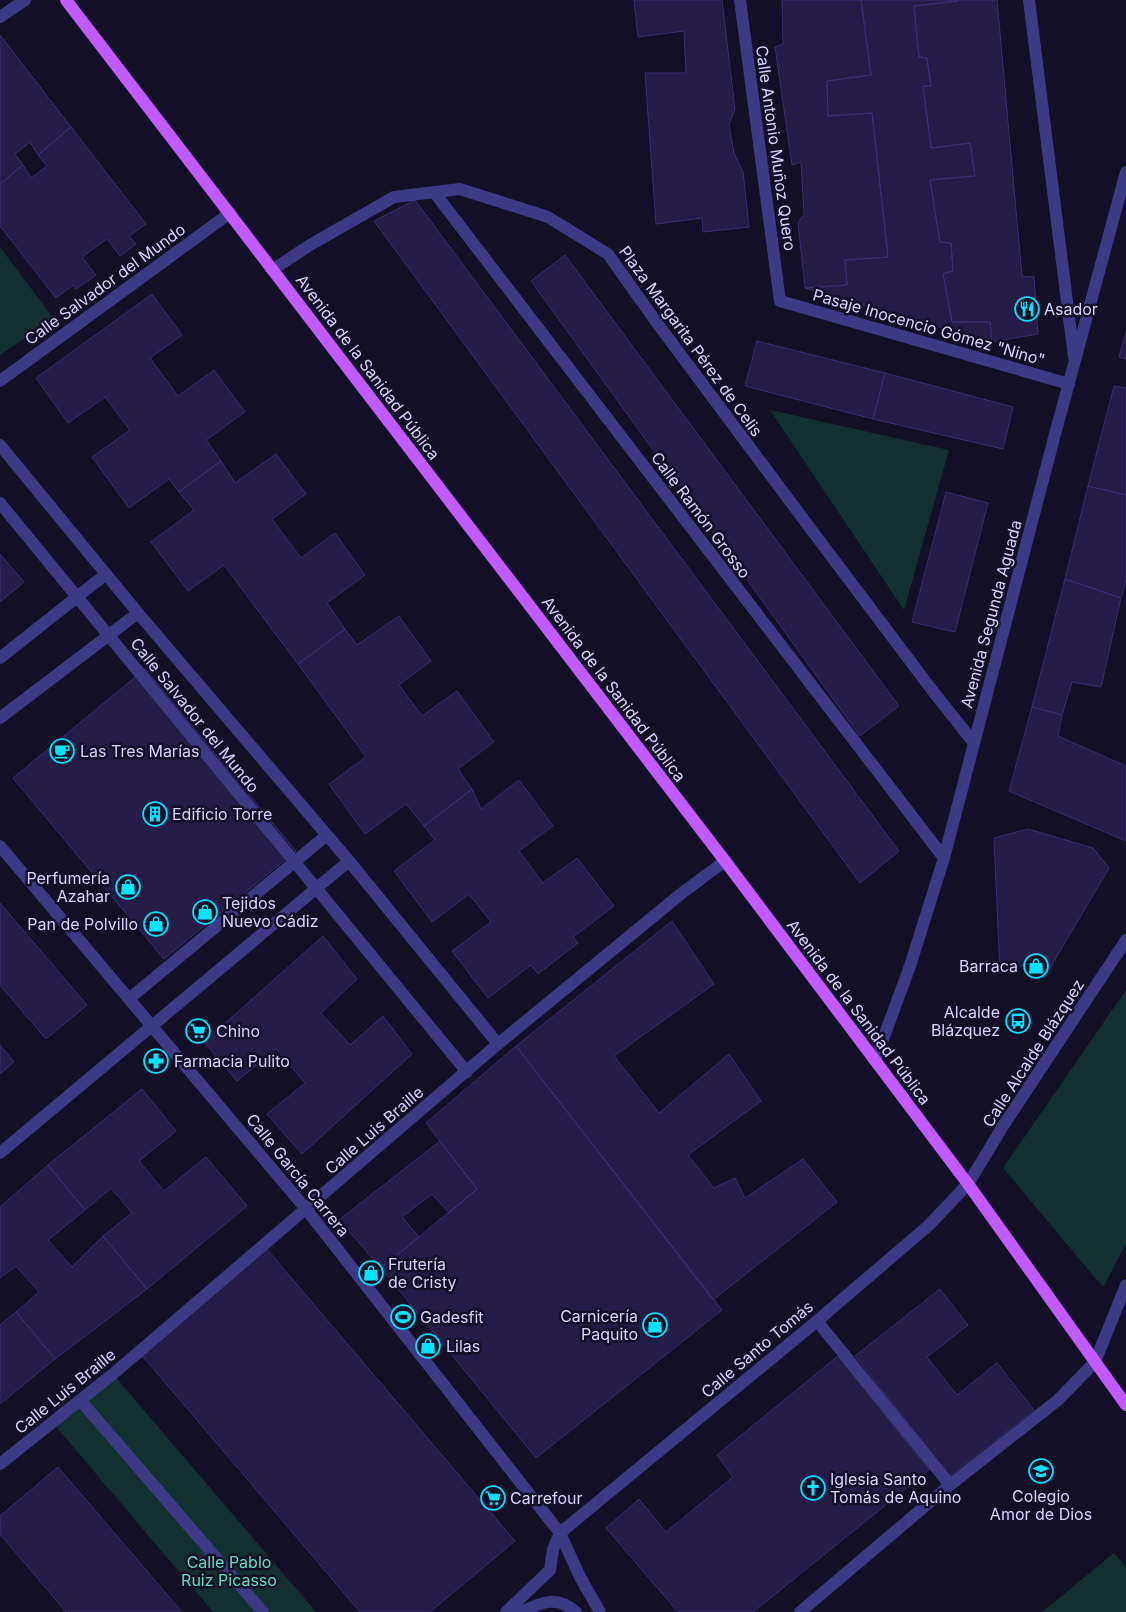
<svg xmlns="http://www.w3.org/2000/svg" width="1126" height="1612" font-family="Inter,sans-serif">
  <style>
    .green { fill: #12302f }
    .building { fill: #241b47; stroke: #3b2d73 }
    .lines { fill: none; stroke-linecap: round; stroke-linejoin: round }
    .minor { stroke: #3d3a85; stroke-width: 12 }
    .major { stroke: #c25bff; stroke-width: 12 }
    .labels { text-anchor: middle; stroke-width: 5; stroke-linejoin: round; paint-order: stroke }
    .street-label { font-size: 16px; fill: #d9d4ff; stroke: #130f26 }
    .poi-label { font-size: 16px; fill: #d9d4ff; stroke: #130f26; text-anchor: start }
    .park-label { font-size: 16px; fill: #5fe0c0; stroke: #130f26 }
  </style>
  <rect width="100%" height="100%" fill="#130f26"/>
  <path class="green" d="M 0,247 L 54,319 L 0,355 Z
    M 770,410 L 949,450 L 904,610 Z
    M 1126,990 L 1126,1244 L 1103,1287 L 1003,1168 Z
    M 113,1374 L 316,1612 L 213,1612 L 53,1423 Z
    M 1114,1553 L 1126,1567 L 1126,1612 L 1042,1612 Z"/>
  <path class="building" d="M 634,0 L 722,0 L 735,109 L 729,125 L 734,153 L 743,172 L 749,227 L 703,232 L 702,218 L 656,224 L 645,73 L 686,73 L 684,31 L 638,37 Z
    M 782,0 L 861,0 L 871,75 L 827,81 L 828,116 L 872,113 L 888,257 L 845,260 L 847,285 L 805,288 L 798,223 L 804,214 L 801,162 L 792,165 L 775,47 L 783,44 Z
    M 861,0 L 958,0 L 958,1 L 914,6 L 919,57 L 927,58 L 931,86 L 923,86 L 931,148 L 970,143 L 975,176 L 930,180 L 940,242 L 951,243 L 953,271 L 943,274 L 952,322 L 990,322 L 992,342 L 805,288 L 847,285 L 845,260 L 888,257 L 872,113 L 828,116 L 827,81 L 871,75 Z
    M 958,0 L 997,0 L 1022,276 L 1034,277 L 1038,334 L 992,342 L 990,322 L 952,322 L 943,274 L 953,271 L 951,243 L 940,242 L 930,180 L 975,176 L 970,143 L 931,148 L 923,86 L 931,86 L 927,58 L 919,57 L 914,6 L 958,1 Z
    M 0,35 L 71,127 L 38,155 L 30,142 L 15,154 L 23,165 L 0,184 Z
    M 71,127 L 146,224 L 129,236 L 136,244 L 120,256 L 107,239 L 82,257 L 96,275 L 76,289 L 73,285 L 56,298 L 0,226 L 0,184 L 23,165 L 31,178 L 47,166 L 38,155 Z
    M 415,200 L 899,851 L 860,883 L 374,221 Z
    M 565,255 L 899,706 L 860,736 L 531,281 Z
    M 152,294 L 182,335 L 150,358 L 178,396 L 214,370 L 245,412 L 206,440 L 221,461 L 179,492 L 169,479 L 129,508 L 92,457 L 130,430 L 105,397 L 68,423 L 36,378 Z
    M 1126,332 L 1126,359 L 1119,357 Z
    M 757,341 L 885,373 L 873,419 L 745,386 Z
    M 885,373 L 1013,407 L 1003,449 L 873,419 Z
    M 1114,386 L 1126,388 L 1126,495 L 1088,486 Z
    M 276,454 L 306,494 L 272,519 L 301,558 L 335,533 L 365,575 L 327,603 L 345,629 L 298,664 L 224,565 L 188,591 L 151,542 L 194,510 L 179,492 L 221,461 L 235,483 Z
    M 1088,486 L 1126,495 L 1126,580 L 1121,598 L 1065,579 Z
    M 946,492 L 988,503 L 955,632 L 912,622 Z
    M 0,554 L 24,582 L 0,602 Z
    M 1065,579 L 1121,598 L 1101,687 L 1072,682 L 1062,715 L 1032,707 Z
    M 399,616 L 431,661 L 399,685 L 422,716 L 457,691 L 494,742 L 458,769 L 472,789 L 424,826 L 406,804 L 365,834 L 329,784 L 366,757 L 298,664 L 345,629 L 357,645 Z
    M 145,669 L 296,851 L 164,959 L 13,778 Z
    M 1032,707 L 1062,715 L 1058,736 L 1126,766 L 1126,841 L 1009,791 Z
    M 519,780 L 553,826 L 519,851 L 543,883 L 577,858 L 614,906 L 573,937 L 578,943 L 538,974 L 531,965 L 488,998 L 452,951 L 491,922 L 469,894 L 432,922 L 394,871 L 435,840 L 424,826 L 472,789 L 481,809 Z
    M 1028,829 L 1093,848 L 1109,868 L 1044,978 L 1025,965 L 1000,974 L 994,838 Z
    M 0,903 L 87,1005 L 46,1039 L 0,985 Z
    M 672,921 L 714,984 L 614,1056 L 659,1113 L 729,1054 L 761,1101 L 688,1155 L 714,1188 L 735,1178 L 745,1198 L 803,1159 L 837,1202 L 713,1300 L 516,1046 Z
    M 323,936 L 357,979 L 321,1013 L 350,1045 L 383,1016 L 412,1054 L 302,1154 L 267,1114 L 305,1083 L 276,1049 L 237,1081 L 204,1042 Z
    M 0,1045 L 14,1062 L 0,1074 Z
    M 516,1046 L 722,1310 L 536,1458 L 381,1268 L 477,1189 L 426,1123 Z
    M 142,1089 L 176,1131 L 139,1161 L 164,1191 L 206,1157 L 247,1206 L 147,1289 L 103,1236 L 132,1213 L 111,1188 L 85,1210 L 48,1165 Z
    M 440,1141 L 477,1189 L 449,1213 L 432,1194 L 402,1217 L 419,1237 L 381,1268 L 339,1220 Z
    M 48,1165 L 85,1210 L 48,1240 L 72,1267 L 103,1236 L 147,1289 L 55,1359 L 16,1312 L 39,1292 L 16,1266 L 0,1278 L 0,1207 Z
    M 265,1247 L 515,1541 L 430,1612 L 360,1612 L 140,1353 Z
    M 940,1289 L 968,1325 L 927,1357 L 957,1395 L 997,1363 L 1034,1410 L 950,1476 L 855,1356 Z
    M 16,1312 L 55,1359 L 0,1404 L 0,1325 Z
    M 838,1356 L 929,1470 L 753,1612 L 678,1612 L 606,1528 L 639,1499 L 666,1532 L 733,1477 L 717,1455 Z
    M 58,1467 L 182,1612 L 66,1612 L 0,1534 L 0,1516 Z"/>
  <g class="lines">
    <path class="minor" d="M 740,0 L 780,301 L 1069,384
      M 1029,0 L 1074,357
      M 0,17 L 25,0
      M 434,192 L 944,858
      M 272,270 L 310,245 L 394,197 L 460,189 L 548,217 L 608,254 L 657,323 L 813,532 L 932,690 L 974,743
      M 0,381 L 230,213
      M 0,445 L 138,613 L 349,861 L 498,1044
      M 0,503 L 467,1072
      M 0,658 L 106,574
      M 0,718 L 138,613
      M 0,846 L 306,1209 L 560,1533 L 580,1577 L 600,1612
      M 130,998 L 327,835
      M 875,1061 L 910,966 L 944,858 L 1054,438 L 1126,172
      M 0,1153 L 349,861
      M 817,1321 L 950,1485
      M 80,1400 L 263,1612
      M 0,1464 L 113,1374 L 498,1044 L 682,893 L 725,861
      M 506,1612 L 550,1570 L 553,1549 L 560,1533 L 817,1321 L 928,1226 L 968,1184 L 1003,1126 L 1126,940
      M 521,1612 C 542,1602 557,1595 576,1612
      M 800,1612 L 950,1485 L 1058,1400 L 1095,1362 L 1126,1285"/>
    <path class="major" d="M 66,0 L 725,861 L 968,1184 L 1126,1405"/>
  </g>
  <defs>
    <g id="restaurant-ring" transform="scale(1.25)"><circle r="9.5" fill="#130f26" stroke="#00e5ff" stroke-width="1.5"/><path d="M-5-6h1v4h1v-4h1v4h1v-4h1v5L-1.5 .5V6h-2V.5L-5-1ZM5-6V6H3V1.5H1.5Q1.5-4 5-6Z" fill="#00e5ff"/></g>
    <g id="cafe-ring" transform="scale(1.25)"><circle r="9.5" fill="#130f26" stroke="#00e5ff" stroke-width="1.5"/><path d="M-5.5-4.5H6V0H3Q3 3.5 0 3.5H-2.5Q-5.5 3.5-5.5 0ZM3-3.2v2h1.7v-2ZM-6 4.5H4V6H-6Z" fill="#00e5ff"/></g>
    <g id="building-ring" transform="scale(1.25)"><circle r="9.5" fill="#130f26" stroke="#00e5ff" stroke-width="1.5"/><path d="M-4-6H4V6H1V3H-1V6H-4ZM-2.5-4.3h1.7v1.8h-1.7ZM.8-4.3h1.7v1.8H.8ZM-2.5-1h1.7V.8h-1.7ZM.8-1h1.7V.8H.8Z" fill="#00e5ff"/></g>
    <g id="shop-ring" transform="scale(1.25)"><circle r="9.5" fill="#130f26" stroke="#00e5ff" stroke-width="1.5"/><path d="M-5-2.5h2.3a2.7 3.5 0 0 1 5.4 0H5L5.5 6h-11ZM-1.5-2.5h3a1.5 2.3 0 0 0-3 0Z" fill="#00e5ff"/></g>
    <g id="bus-ring" transform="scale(1.25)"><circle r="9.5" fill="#130f26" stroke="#00e5ff" stroke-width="1.5"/><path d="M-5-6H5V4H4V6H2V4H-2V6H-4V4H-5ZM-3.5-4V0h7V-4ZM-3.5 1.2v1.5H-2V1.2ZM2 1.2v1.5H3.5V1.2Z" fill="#00e5ff"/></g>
    <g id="supermarket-ring" transform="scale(1.25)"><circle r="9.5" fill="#130f26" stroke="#00e5ff" stroke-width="1.5"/><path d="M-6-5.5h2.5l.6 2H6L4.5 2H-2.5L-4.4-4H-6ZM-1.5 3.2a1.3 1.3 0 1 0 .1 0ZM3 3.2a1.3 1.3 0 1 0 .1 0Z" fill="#00e5ff"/></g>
    <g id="pharmacy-ring" transform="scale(1.25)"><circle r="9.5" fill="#130f26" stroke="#00e5ff" stroke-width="1.5"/><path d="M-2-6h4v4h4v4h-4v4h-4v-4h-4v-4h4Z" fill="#00e5ff"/></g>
    <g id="stadium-ring" transform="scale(1.25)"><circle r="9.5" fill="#130f26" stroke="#00e5ff" stroke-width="1.5"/><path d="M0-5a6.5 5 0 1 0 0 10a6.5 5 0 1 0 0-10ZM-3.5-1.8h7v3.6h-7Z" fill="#00e5ff"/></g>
    <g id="school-ring" transform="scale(1.25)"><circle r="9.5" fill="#130f26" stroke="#00e5ff" stroke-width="1.5"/><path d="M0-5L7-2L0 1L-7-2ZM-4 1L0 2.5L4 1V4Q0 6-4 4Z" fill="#00e5ff"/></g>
    <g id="church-ring" transform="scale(1.25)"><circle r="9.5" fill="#130f26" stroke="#00e5ff" stroke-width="1.5"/><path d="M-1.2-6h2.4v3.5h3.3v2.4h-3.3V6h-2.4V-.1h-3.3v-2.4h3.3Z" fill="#00e5ff"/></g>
  </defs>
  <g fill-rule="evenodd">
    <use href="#restaurant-ring" x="1027" y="309"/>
    <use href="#cafe-ring" x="62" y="751"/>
    <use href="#building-ring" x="155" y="814"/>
    <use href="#shop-ring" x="128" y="887"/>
    <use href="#shop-ring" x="205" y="912"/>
    <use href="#shop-ring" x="156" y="924"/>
    <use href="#shop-ring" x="1036" y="966"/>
    <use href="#bus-ring" x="1018" y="1021"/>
    <use href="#supermarket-ring" x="198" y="1031"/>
    <use href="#pharmacy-ring" x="156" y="1061"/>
    <use href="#shop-ring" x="371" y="1273"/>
    <use href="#stadium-ring" x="403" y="1317"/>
    <use href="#shop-ring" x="655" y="1325"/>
    <use href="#shop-ring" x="428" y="1346"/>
    <use href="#school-ring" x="1041" y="1471"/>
    <use href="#church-ring" x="813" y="1488"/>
    <use href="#supermarket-ring" x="493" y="1498"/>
  </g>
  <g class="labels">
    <g class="street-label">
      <text transform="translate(776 148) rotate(82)" y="6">Calle Antonio Muñoz Quero</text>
      <text transform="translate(105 284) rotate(-36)" y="6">Calle Salvador del Mundo</text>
      <text transform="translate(929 327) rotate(16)" y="6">Pasaje Inocencio Gómez "Nino"</text>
      <text transform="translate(691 341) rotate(54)" y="6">Plaza Margarita Pérez de Celis</text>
      <text transform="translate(368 367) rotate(53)" y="6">Avenida de la Sanidad Pública</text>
      <text transform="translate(701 515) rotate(53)" y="6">Calle Ramón Grosso</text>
      <text transform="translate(991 614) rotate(-75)" y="6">Avenida Segunda Aguada</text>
      <text transform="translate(614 689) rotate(53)" y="6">Avenida de la Sanidad Pública</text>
      <text transform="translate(195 715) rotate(51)" y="6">Calle Salvador del Mundo</text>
      <text transform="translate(859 1012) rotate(53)" y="6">Avenida de la Sanidad Pública</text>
      <text transform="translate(1033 1053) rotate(-57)" y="6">Calle Alcalde Blázquez</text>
      <text transform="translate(374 1130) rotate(-41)" y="6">Calle Luis Braille</text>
      <text transform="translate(298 1175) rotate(51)" y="6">Calle García Carrera</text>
      <text transform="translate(757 1349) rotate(-40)" y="6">Calle Santo Tomás</text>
      <text transform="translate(65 1391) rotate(-39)" y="6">Calle Luis Braille</text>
    </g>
    <g class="poi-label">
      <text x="1044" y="315">Asador</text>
      <text x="80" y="757">Las Tres Marías</text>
      <text x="172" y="820">Edificio Torre</text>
      <text x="110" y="884" text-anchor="end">Perfumería<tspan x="110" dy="18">Azahar</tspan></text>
      <text x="222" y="909">Tejidos<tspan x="222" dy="18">Nuevo Cádiz</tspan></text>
      <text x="138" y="930" text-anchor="end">Pan de Polvillo</text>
      <text x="1018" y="972" text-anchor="end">Barraca</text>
      <text x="1000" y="1018" text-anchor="end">Alcalde<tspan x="1000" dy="18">Blázquez</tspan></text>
      <text x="216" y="1037">Chino</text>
      <text x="174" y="1067">Farmacia Pulito</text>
      <text x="388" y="1270">Frutería<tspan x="388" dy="18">de Cristy</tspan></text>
      <text x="638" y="1322" text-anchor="end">Carnicería<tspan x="638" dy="18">Paquito</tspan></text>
      <text x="420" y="1323">Gadesfit</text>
      <text x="446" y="1352">Lilas</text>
      <text x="830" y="1485">Iglesia Santo<tspan x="830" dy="18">Tomás de Aquino</tspan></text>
      <text x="1041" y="1502" text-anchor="middle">Colegio<tspan x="1041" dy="18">Amor de Dios</tspan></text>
      <text x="510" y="1504">Carrefour</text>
    </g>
    <g class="park-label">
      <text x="229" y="1568">Calle Pablo<tspan x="229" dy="18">Ruiz Picasso</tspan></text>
    </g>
  </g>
</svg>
